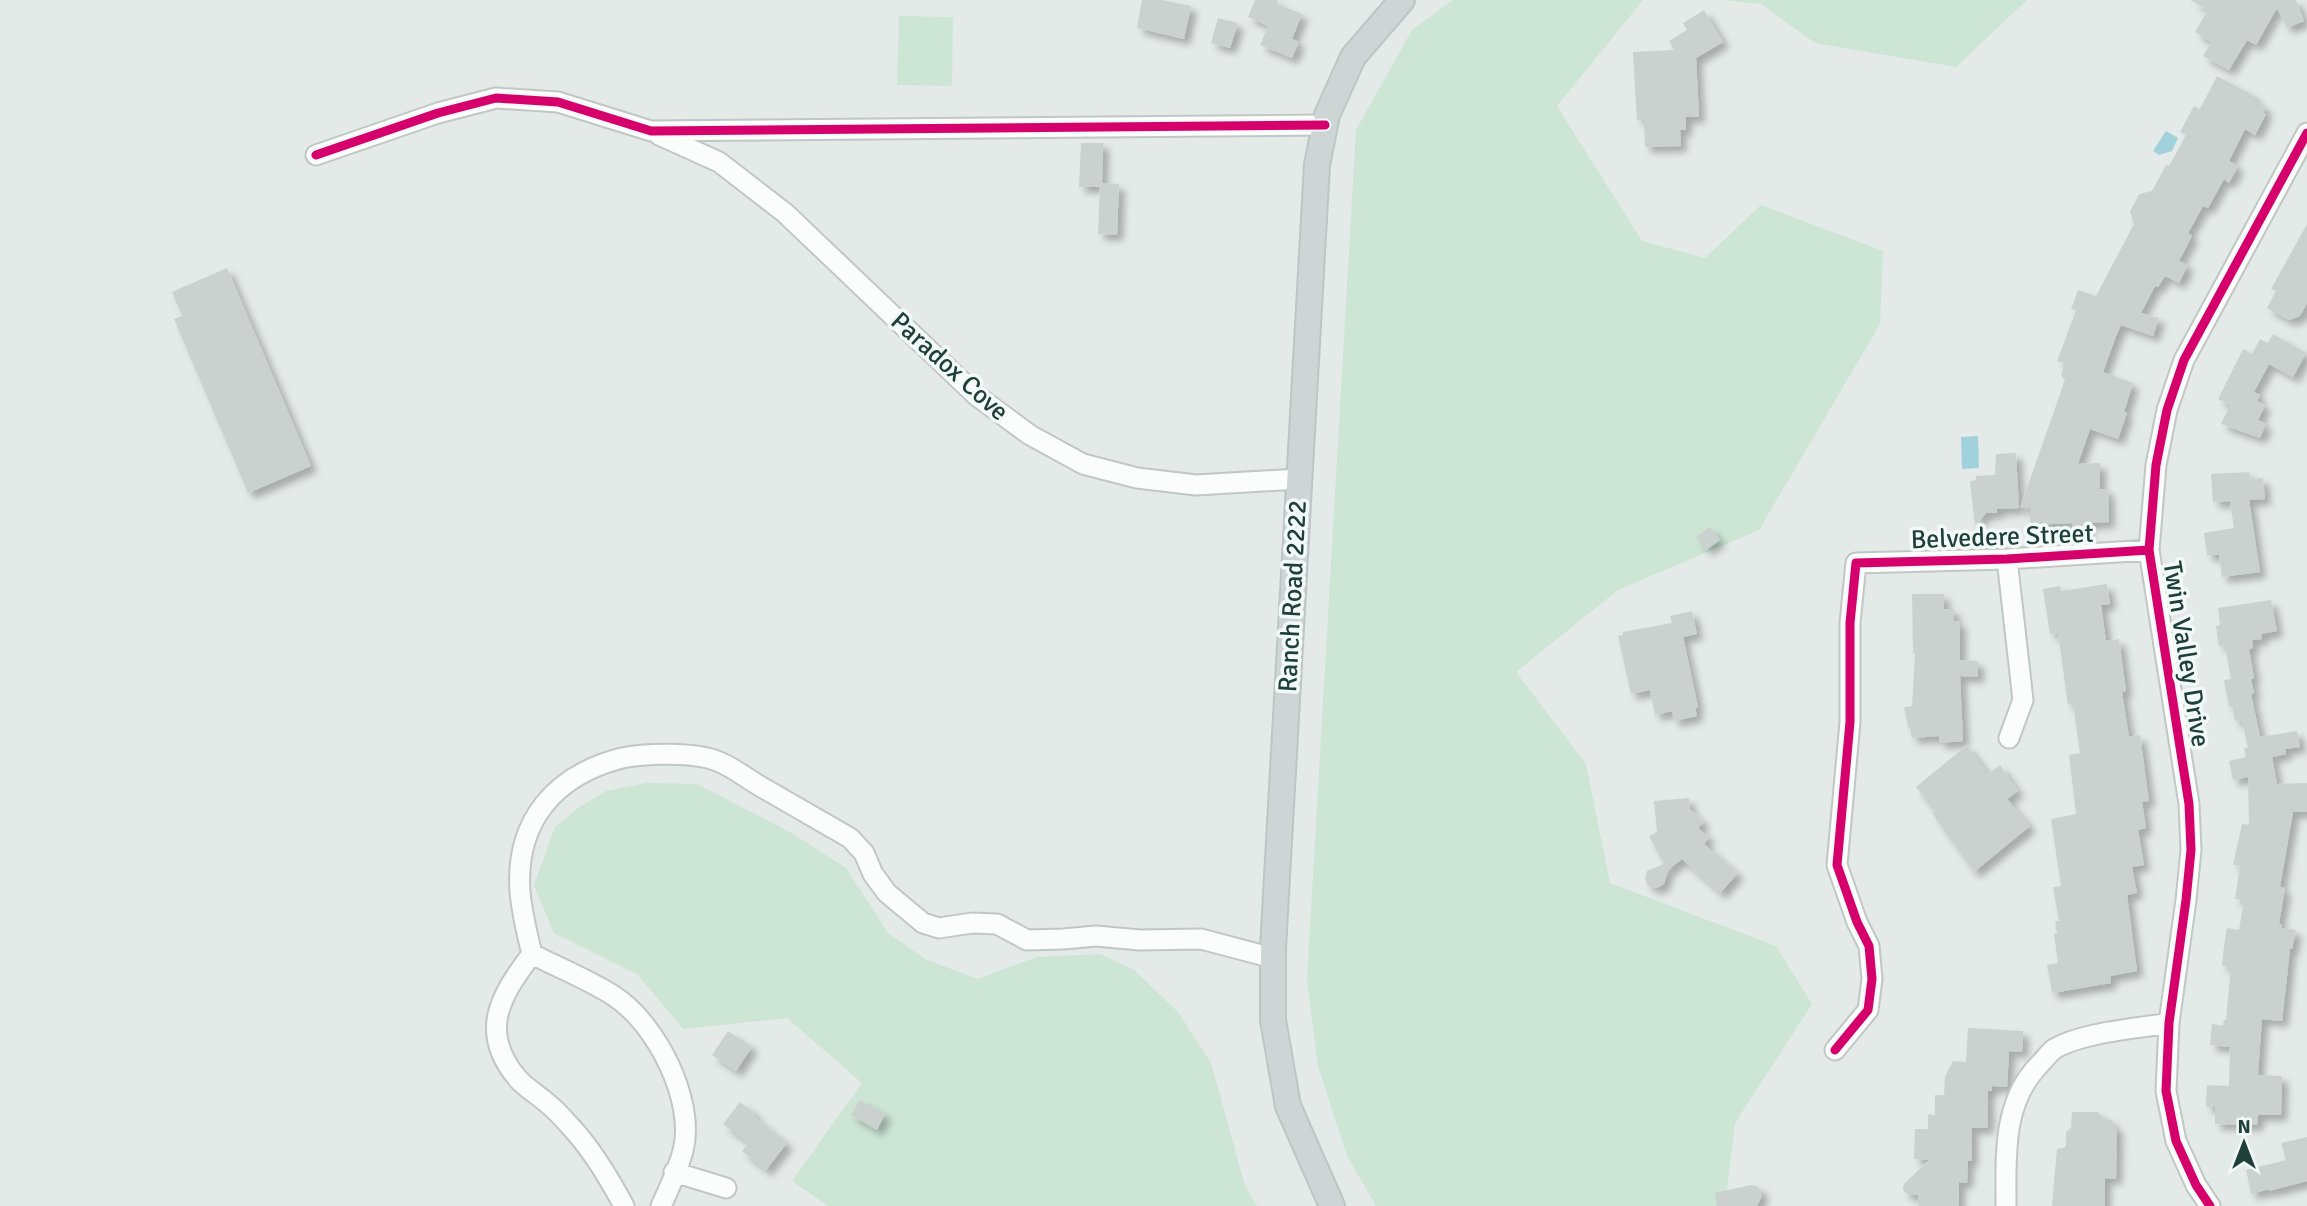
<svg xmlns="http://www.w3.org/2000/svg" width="2307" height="1206" font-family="Signika,sans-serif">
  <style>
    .green { fill: #cce5d5 }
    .water { fill: #a0d1dd }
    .building { fill: #cad1cf; filter: url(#shadow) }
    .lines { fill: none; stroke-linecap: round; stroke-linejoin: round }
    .minor-casing { stroke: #c1c7c5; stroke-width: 23 }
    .major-casing { stroke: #bcc7c4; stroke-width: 28 }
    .minor { stroke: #fbfcfc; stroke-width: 19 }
    .major { stroke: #cdd6d4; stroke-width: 24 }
    .cycleway-casing { stroke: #f2f9f6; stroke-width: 13 }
    .cycleway { stroke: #d6006c; stroke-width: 9 }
    .labels { text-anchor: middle; stroke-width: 7; stroke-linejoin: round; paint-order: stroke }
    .street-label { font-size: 26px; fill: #1f4039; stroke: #f2f9f6 }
  </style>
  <defs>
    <filter id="shadow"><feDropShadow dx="6" dy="6" stdDeviation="3.5" flood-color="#0004"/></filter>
  </defs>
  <rect width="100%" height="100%" fill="#e4eae8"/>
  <path class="green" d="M 1453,0 L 1643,0 L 1557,106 L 1642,241 L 1705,258 L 1761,205 L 1883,251 L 1880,324 L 1759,530 L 1618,590 L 1516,672 L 1586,764 L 1610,883 L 1776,946 L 1812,1004 L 1735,1123 L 1725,1205 L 1722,1206 L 1376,1206 L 1347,1156 L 1318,1066 L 1307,980 L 1356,130 L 1412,30 Z
    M 1723,0 L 2027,0 L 1956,67 L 1815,43 L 1761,4 Z
    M 899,16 L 953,17 L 952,86 L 897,85 Z
    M 647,783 L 697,784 L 790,832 L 846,868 L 888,933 L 925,959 L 977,979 L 1037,957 L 1100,954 L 1134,970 L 1178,1012 L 1211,1063 L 1245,1186 L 1257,1206 L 828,1206 L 792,1181 L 862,1083 L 787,1018 L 683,1029 L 638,975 L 554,933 L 534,885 L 555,827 L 578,808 L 606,791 Z"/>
  <path class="water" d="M 2166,131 L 2178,138 L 2172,151 L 2159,155 L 2153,151 Z
    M 1978,436 L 1979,468 L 1962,469 L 1961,437 Z"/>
  <path class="building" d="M 1142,0 L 1162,0 L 1191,6 L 1184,39 L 1137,28 Z
    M 1255,0 L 1278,0 L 1277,4 L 1302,14 L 1292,39 L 1299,42 L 1292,58 L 1260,45 L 1268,26 L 1248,17 Z
    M 2190,0 L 2296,0 L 2304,21 L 2287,28 L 2277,8 L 2256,45 L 2247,40 L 2229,70 L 2203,56 L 2211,42 L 2195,32 L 2208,10 Z
    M 1704,10 L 1723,42 L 1696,58 L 1699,117 L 1686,117 L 1686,130 L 1680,130 L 1681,146 L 1645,147 L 1644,119 L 1637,120 L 1633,52 L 1674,50 L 1669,41 L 1687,30 L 1683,23 Z
    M 1218,18 L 1238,23 L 1230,48 L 1211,43 Z
    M 2217,76 L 2256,97 L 2254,101 L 2266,107 L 2263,113 L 2266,114 L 2255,135 L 2245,129 L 2229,161 L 2238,166 L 2229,183 L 2224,179 L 2208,208 L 2203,206 L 2188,233 L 2192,236 L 2179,261 L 2188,265 L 2179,283 L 2165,276 L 2158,287 L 2155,286 L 2141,313 L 2159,318 L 2153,336 L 2121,325 L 2116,336 L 2103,372 L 2133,383 L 2124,412 L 2127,413 L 2118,439 L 2090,429 L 2078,464 L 2100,463 L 2100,489 L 2108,489 L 2109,522 L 2088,523 L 2088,535 L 2073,536 L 2072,523 L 2030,525 L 2030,508 L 2020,508 L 2065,380 L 2061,375 L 2065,363 L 2057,361 L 2076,310 L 2071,309 L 2078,290 L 2096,296 L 2134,224 L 2130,212 L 2139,194 L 2152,191 L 2166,165 L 2169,166 L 2186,135 L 2180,132 L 2194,106 L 2200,109 Z
    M 1081,143 L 1103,143 L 1102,183 L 1119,184 L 1117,235 L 1098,234 L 1100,187 L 1079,187 Z
    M 2307,224 L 2307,303 L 2300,316 L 2289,320 L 2267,308 L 2276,291 L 2271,289 Z
    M 227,268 L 311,466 L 248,493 L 174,319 L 182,316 L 172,292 Z
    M 2273,334 L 2306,353 L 2293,377 L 2269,364 L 2254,392 L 2260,395 L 2257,401 L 2265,405 L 2258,420 L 2266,424 L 2260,438 L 2221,424 L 2230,405 L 2218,399 L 2243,349 L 2252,354 L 2260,339 L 2268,343 Z
    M 2016,453 L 2019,508 L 1997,509 L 1997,513 L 1986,513 L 1975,525 L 1970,481 L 1976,480 L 1976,476 L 1995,475 L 1996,454 Z
    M 2249,472 L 2249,479 L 2263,478 L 2265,499 L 2249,500 L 2260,572 L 2222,577 L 2219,555 L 2207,555 L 2204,533 L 2234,528 L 2230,501 L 2213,502 L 2211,474 Z
    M 1710,527 L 1720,540 L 1706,550 L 1696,537 Z
    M 2107,584 L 2110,604 L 2101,605 L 2106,641 L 2119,639 L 2126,691 L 2122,692 L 2129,737 L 2140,735 L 2149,801 L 2142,802 L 2146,828 L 2138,830 L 2144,865 L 2132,867 L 2137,893 L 2127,895 L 2137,971 L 2110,976 L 2111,983 L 2052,993 L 2047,965 L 2058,963 L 2054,934 L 2057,933 L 2055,921 L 2059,921 L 2053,887 L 2061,886 L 2051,819 L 2076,814 L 2069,755 L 2080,753 L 2073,704 L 2068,705 L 2058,633 L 2050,634 L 2043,589 L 2060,586 L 2061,591 Z
    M 1912,594 L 1944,594 L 1944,609 L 1954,609 L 1954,621 L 1960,621 L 1960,660 L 1978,661 L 1978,677 L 1960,676 L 1963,741 L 1939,743 L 1939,736 L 1912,738 L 1910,727 L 1908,727 L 1904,707 L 1912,706 L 1915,653 L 1913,653 Z
    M 2271,600 L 2277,631 L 2261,634 L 2262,639 L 2252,640 L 2253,648 L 2249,649 L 2254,678 L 2251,679 L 2254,694 L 2251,694 L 2260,737 L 2297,731 L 2300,747 L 2285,749 L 2286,754 L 2272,757 L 2277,784 L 2307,783 L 2307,812 L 2293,812 L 2280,887 L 2285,888 L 2279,924 L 2282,925 L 2282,928 L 2296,930 L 2292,949 L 2290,949 L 2282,1021 L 2262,1019 L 2258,1072 L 2259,1075 L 2282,1076 L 2281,1115 L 2258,1115 L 2257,1125 L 2215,1124 L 2215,1107 L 2206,1107 L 2207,1085 L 2229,1086 L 2230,1047 L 2210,1045 L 2212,1024 L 2223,1026 L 2224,1020 L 2226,1020 L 2231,967 L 2222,966 L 2224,946 L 2227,928 L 2239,930 L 2244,900 L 2235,899 L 2240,866 L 2233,865 L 2242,824 L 2249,825 L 2248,777 L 2233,780 L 2229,761 L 2246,757 L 2244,748 L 2248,748 L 2242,720 L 2235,721 L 2232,706 L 2229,707 L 2224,680 L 2231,679 L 2225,645 L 2219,646 L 2216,626 L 2220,625 L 2218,608 Z
    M 1692,611 L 1697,634 L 1683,637 L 1698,707 L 1695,708 L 1697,716 L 1674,721 L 1672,711 L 1655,715 L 1650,690 L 1631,694 L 1618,636 L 1623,635 L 1623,632 L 1672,623 L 1670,616 Z
    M 1967,745 L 1988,774 L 2000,765 L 2018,791 L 2007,799 L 2030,826 L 1974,872 L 1932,813 L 1935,812 L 1916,787 Z
    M 1689,798 L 1690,809 L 1704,822 L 1698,828 L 1709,837 L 1704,844 L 1738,873 L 1720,893 L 1682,859 L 1668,870 L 1664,884 L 1657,888 L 1648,886 L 1645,878 L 1647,871 L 1664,864 L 1649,836 L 1657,832 L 1654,801 Z
    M 1968,1028 L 2023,1031 L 2022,1052 L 2009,1051 L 2007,1087 L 1992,1086 L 1992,1091 L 1988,1091 L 1988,1128 L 1972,1128 L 1972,1161 L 1968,1161 L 1967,1183 L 1959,1182 L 1959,1206 L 1918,1206 L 1918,1195 L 1908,1195 L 1903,1190 L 1904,1184 L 1929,1160 L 1914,1159 L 1915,1129 L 1928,1129 L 1928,1114 L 1935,1115 L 1935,1095 L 1944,1095 L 1945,1076 L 1953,1061 L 1966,1062 Z
    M 728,1031 L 752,1047 L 736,1071 L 712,1055 Z
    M 860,1100 L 885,1114 L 877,1130 L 851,1115 Z
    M 740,1102 L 755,1113 L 753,1115 L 787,1143 L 766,1170 L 742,1151 L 749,1143 L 723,1124 Z
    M 2072,1112 L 2098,1112 L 2104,1119 L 2112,1120 L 2112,1126 L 2117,1126 L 2116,1179 L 2105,1178 L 2105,1206 L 2052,1206 L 2057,1149 L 2066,1147 L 2066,1132 L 2071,1128 Z
    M 2307,1137 L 2307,1181 L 2269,1191 L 2269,1189 L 2251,1194 L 2246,1170 L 2286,1160 L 2281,1143 Z
    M 1751,1185 L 1757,1186 L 1761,1190 L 1762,1196 L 1757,1206 L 1717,1206 L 1715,1193 Z"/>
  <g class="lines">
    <g class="minor-casing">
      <path id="minor" d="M 659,135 L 719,162 L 785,213 L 977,396 L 1030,435 L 1083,464 L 1137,478 L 1196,485 L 1298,479
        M 316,155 L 438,113 L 496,98 L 558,102 L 651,131 L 1325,125
        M 2007,559 L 2023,700 L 2009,738
        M 532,954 C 500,996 478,1032 518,1079 C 526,1088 538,1095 547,1103 C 556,1110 563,1118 570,1126 C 592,1149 609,1178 624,1206
        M 1835,1050 L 1868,1010 L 1872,979 L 1869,946 L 1857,922 L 1837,865 L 1850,722 L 1850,623 L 1856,563 L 2007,559 L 2149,550
        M 674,1172 L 726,1188
        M 661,1206 C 669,1189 678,1169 683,1151 C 696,1101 656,1023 614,996 C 589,980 559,968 532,954 C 527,934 522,913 520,892 C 515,821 555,775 622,758 C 645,753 695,752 717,761 C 731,766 745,777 758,785 C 789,803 820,821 850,838 L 864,853 L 873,874 L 887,893 L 923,923 L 939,928 L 972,923 L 997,924 L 1027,940 L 1063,939 L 1096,936 L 1140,940 L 1201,939 L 1273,958
        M 2006,1206 C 2006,1157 2002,1103 2039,1065 C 2044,1060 2049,1053 2054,1049 C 2083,1032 2136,1029 2169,1023
        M 2210,1206 L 2196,1185 L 2176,1141 L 2166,1091 L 2169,1023 L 2186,900 L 2191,850 L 2189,804 L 2149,550 L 2156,465 L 2167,410 L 2184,360 L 2307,133"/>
    </g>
    <g class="major-casing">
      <path id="major" d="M 1332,1206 L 1288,1106 L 1273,1020 L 1273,948 L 1317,165 L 1327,115 L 1353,57 L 1402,0"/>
    </g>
    <use href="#minor" class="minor"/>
    <use href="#major" class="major"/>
    <g class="cycleway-casing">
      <path id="cycleway" d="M 316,155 L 438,113 L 496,98 L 558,102 L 651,131 L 1325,125
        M 1835,1050 L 1868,1010 L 1872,979 L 1869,946 L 1857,922 L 1837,865 L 1850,722 L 1850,623 L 1856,563 L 2007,559 L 2149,550
        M 2210,1206 L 2196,1185 L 2176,1141 L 2166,1091 L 2169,1023 L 2186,900 L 2191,850 L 2189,804 L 2149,550 L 2156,465 L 2167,410 L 2184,360 L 2307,133"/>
    </g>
    <use href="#cycleway" class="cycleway"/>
  </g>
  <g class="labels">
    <g class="street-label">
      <text transform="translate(950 366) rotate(42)" y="9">Paradox Cove</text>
      <text transform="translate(2002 536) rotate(-2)" y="9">Belvedere Street</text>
      <text transform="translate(1292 596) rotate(-87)" y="9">Ranch Road 2222</text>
      <text transform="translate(2187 654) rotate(81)" y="9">Twin Valley Drive</text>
    </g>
  </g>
  <g transform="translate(2244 1143)" stroke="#f2f9f6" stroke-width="5" paint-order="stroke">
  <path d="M0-5L12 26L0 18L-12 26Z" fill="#1f4039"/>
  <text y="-10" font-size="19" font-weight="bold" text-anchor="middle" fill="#1f4039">N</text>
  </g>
</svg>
